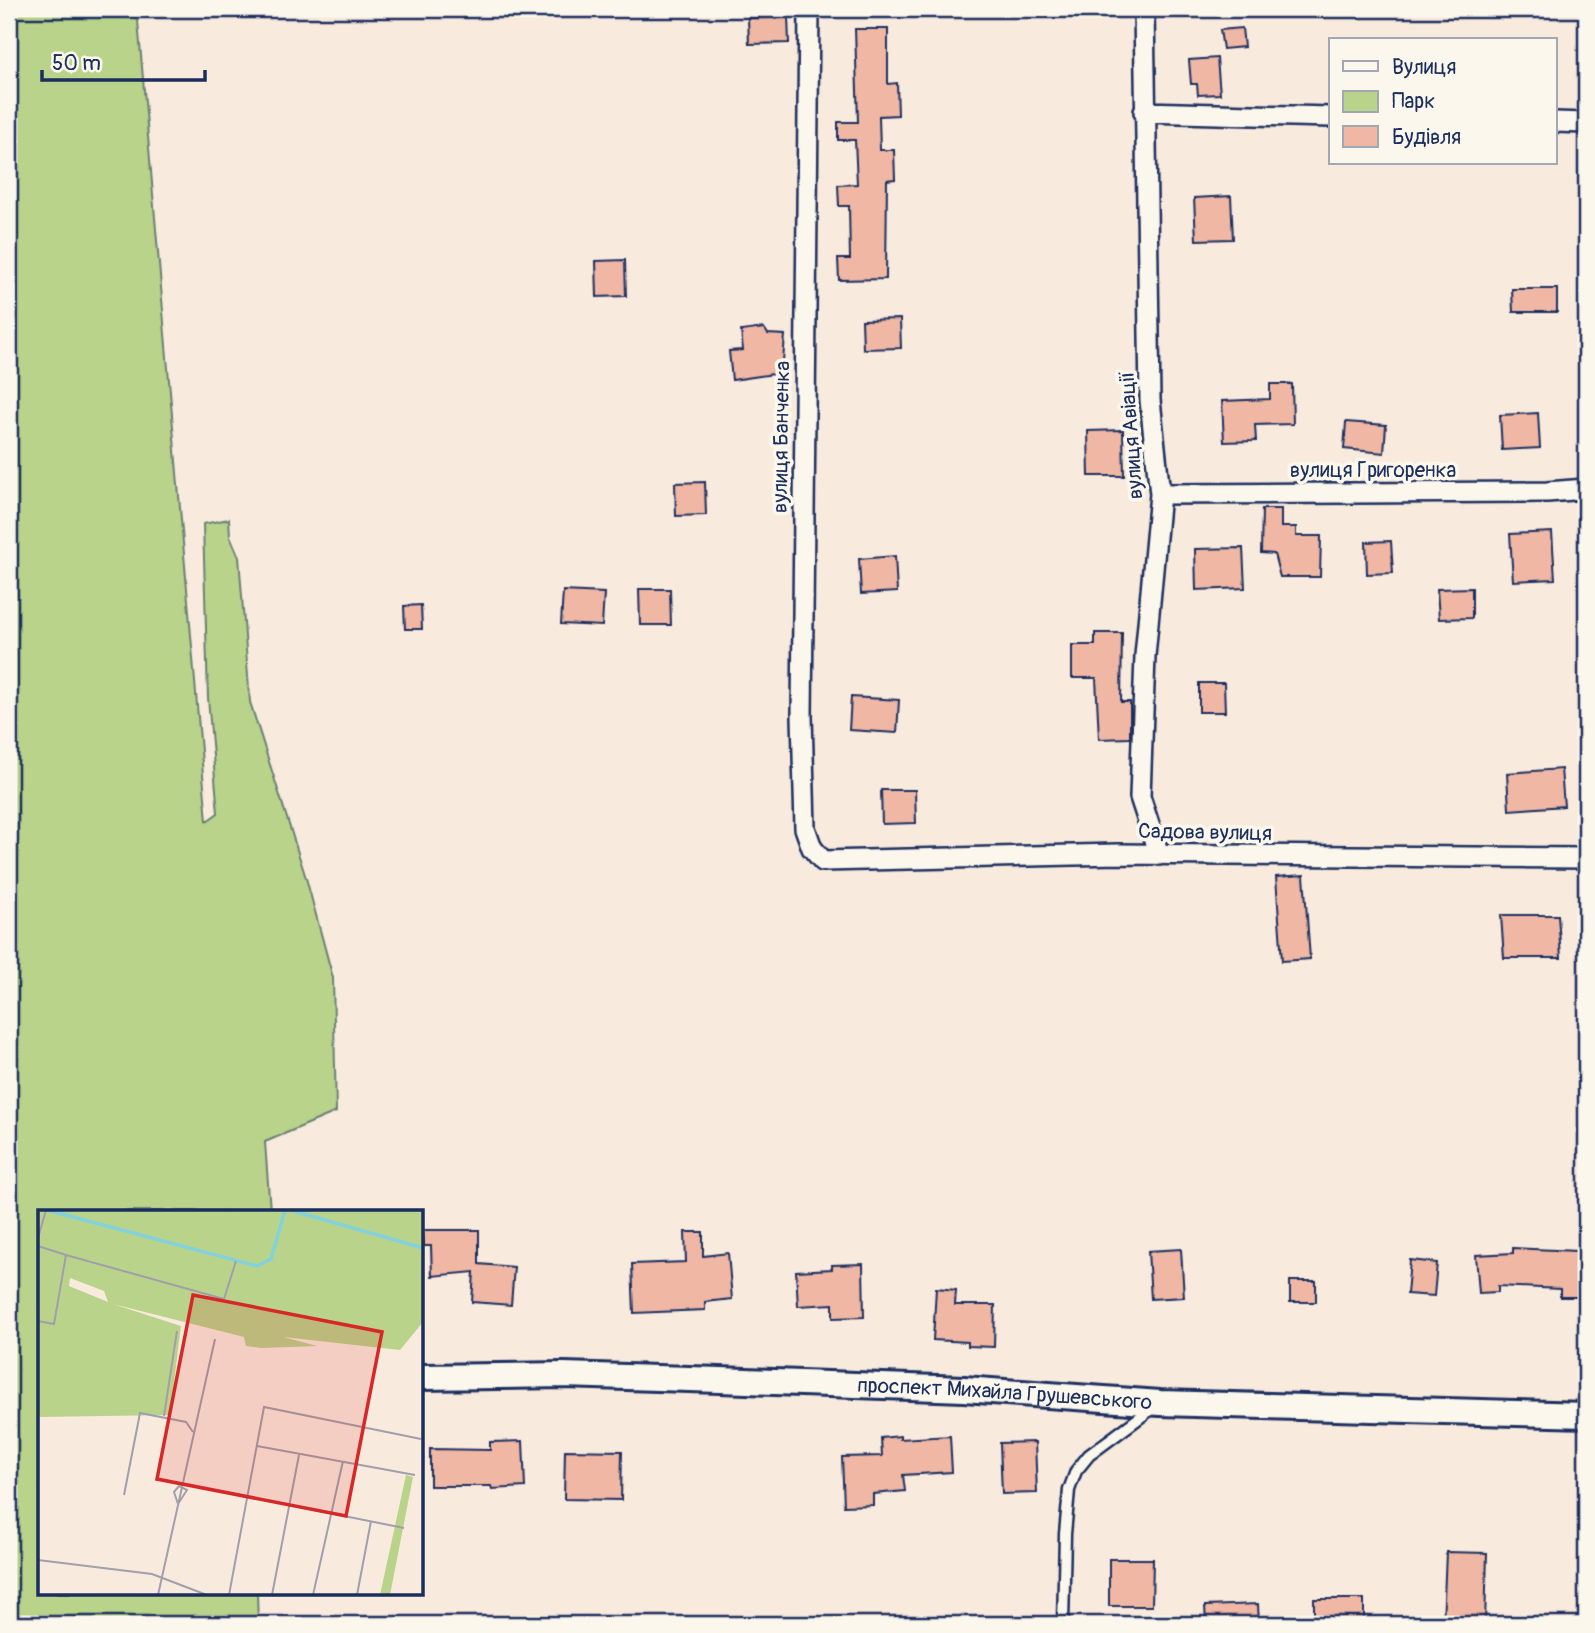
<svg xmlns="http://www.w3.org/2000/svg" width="1595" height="1633" font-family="Pangolin,sans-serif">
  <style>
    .green { fill: #b9d38a; stroke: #6a8174; stroke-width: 2 }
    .building { fill: #efb7a4; stroke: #1b2f5e; stroke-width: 2 }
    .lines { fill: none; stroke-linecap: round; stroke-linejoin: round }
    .service-casing { stroke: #1b2f5e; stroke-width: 15 }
    .minor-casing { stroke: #1b2f5e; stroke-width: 24 }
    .tertiary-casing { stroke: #1b2f5e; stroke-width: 30 }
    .service { stroke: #fbf7ec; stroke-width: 10 }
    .minor { stroke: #fbf7ec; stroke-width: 19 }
    .tertiary { stroke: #fbf7ec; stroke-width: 24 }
    .labels { text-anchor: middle; stroke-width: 7; stroke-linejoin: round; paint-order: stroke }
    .street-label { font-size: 21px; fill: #1b2f5e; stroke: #fbf7ec }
    .inset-river { fill: none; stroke: #81d2dd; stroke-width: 3.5 }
    .inset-road { fill: none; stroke: #a09fab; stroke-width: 2 }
    .view { fill: #d62828; fill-opacity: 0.15; stroke: #d62828; stroke-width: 3.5 }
    .inset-edge { fill: none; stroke: #1b2f5e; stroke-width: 3.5 }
  </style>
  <rect width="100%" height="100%" fill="#f9eade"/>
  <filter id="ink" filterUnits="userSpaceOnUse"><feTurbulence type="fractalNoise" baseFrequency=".0143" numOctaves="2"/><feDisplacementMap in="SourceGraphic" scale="14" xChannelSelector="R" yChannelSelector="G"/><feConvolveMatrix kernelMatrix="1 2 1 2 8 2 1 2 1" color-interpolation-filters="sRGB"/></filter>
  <g filter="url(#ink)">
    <path class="green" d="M 9,9 L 137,9 L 207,821 L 218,813 L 208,698 L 203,524 L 229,519 L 230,536 L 239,557 L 250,702 L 306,878 L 333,978 L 336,1112 L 265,1142 L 270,1211 L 40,1211 L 40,1593 L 257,1593 L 258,1624 L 9,1624 Z"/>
    <path class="building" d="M 788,16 L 789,43 L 749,44 L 748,18 Z
      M 1242,28 L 1244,47 L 1223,49 L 1220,30 Z
      M 855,29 L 888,29 L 888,84 L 897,83 L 898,115 L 879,116 L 880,150 L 894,150 L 895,179 L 887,180 L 886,279 L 839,280 L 838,259 L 850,259 L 849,206 L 839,206 L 838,185 L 857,184 L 855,140 L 838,140 L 838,122 L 858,122 Z
      M 1217,58 L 1220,94 L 1198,95 L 1197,84 L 1191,84 L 1189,60 Z
      M 1231,196 L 1233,239 L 1196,240 L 1194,198 Z
      M 625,260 L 626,296 L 597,297 L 596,261 Z
      M 1512,289 L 1557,289 L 1557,312 L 1513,312 Z
      M 900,319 L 901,348 L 863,349 L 862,320 Z
      M 764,328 L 768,334 L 785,335 L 783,362 L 774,374 L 732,380 L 729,351 L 743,350 L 741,331 Z
      M 1270,384 L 1292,384 L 1293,424 L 1255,425 L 1256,441 L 1224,442 L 1222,401 L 1270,399 Z
      M 1538,413 L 1540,448 L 1502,450 L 1500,415 Z
      M 1346,422 L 1386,425 L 1384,453 L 1344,449 Z
      M 1123,430 L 1124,476 L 1089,476 L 1088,431 Z
      M 705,482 L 706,515 L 676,516 L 675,483 Z
      M 1262,509 L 1281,509 L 1281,527 L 1296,527 L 1296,536 L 1321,536 L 1320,577 L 1280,577 L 1274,554 L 1261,553 Z
      M 1552,532 L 1555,579 L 1513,581 L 1510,534 Z
      M 1391,541 L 1393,573 L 1367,574 L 1366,542 Z
      M 1243,548 L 1245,588 L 1196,590 L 1195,549 Z
      M 895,556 L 897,592 L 861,594 L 859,559 Z
      M 1472,588 L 1472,618 L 1439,619 L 1437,589 Z
      M 639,589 L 670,589 L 671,625 L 640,625 Z
      M 563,591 L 604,593 L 602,626 L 561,624 Z
      M 421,605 L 422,629 L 405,629 L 404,606 Z
      M 1095,633 L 1122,633 L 1121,702 L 1130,702 L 1130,738 L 1099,739 L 1096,678 L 1072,678 L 1072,645 L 1095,645 Z
      M 1199,683 L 1224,683 L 1225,712 L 1199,712 Z
      M 851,697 L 899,700 L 897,733 L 849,730 Z
      M 1561,769 L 1564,806 L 1509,810 L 1507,773 Z
      M 881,790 L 915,790 L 916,823 L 882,824 Z
      M 1304,875 L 1310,959 L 1282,961 L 1276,877 Z
      M 1501,915 L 1558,915 L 1561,958 L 1504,958 Z
      M 423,1230 L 479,1230 L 479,1264 L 514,1267 L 511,1305 L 472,1302 L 474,1272 L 432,1276 L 431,1246 L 424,1246 Z
      M 685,1232 L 703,1232 L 703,1256 L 728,1253 L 732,1299 L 705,1302 L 705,1310 L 634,1313 L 632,1264 L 686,1262 Z
      M 1513,1248 L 1577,1251 L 1578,1297 L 1560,1297 L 1560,1289 L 1498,1286 L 1498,1292 L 1479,1293 L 1476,1255 L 1513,1253 Z
      M 1181,1249 L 1184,1297 L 1151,1299 L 1148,1251 Z
      M 1410,1260 L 1437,1263 L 1434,1296 L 1407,1294 Z
      M 863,1264 L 864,1317 L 833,1318 L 833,1304 L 798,1306 L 796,1271 L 832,1269 L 832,1265 Z
      M 1290,1281 L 1316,1281 L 1316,1302 L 1290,1302 Z
      M 936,1288 L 956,1290 L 955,1305 L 995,1305 L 994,1347 L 968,1346 L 968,1342 L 933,1340 Z
      M 900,1436 L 900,1439 L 950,1436 L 952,1472 L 903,1475 L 905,1491 L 873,1494 L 873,1505 L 844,1506 L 842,1457 L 882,1456 L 881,1438 Z
      M 523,1441 L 525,1487 L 492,1489 L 491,1486 L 430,1486 L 430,1449 L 490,1450 L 490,1442 Z
      M 1035,1442 L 1037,1493 L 1002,1494 L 1000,1443 Z
      M 565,1450 L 622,1451 L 621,1500 L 564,1499 Z
      M 1446,1552 L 1487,1553 L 1485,1624 L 1443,1623 Z
      M 1109,1559 L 1153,1559 L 1152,1606 L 1109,1606 Z
      M 1314,1599 L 1364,1599 L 1364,1624 L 1314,1624 Z
      M 1258,1604 L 1259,1624 L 1206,1624 L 1205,1606 Z"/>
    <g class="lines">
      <g class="service-casing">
        <path id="service" d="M 1063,1624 L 1065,1534 L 1069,1490 L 1076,1471 L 1089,1455 L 1154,1407"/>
      </g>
      <g class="minor-casing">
        <path id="minor" d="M 809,9 L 802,716 L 805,828 L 812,848 L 823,861 L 1118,854 L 1586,858
          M 1144,9 L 1150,400 L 1160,494 L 1145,656 L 1140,797 L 1159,855
          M 1144,112 L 1331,117
          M 1555,122 L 1586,123
          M 1160,494 L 1547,492 L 1586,489"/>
      </g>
      <g class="tertiary-casing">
        <g id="tertiary">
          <path id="s1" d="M 422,1377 L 564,1375 L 720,1380 L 964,1389 L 1160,1403 L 1586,1415"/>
        </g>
      </g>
      <use href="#service" class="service"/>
      <use href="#minor" class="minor"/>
      <use href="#tertiary" class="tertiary"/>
    </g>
  </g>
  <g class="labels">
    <g class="street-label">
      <text transform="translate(1131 435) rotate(-94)" y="7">вулиця Авіації</text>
      <text transform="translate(781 437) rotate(-89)" y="7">вулиця Банченка</text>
      <text x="1373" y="477">вулиця Григоренка</text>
      <text transform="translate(1205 832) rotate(1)" y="7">Садова вулиця</text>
      <text dy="7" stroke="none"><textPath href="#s1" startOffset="583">проспект Михайла Грушевського</textPath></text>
    </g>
  </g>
  <g transform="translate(38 1210)">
    <rect width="385" height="385" fill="#f9eade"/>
    <path d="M 0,0 L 385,0 L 385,112 L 362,140 L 245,127 L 279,136 L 223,138 L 208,136 L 206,127 L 75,94 L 143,116 L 132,205 L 0,207 ZM 32,68 L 66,81 L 70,92 L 31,76 ZM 368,265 L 375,267 L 352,385 L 342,385 Z" fill="#b9d38a" fill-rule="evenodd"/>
    <path class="inset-river" d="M 9,0 L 219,56 L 233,49 L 247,0M 252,0 L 385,38"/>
    <path class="inset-road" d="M 0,28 L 8,0M 0,36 L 28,45M 0,111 L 16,114 L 28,45 L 186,89 L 198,51M 126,206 L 139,121M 219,236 L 377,265M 141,276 L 149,280 L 140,294 L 136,282 ZM 86,285 L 102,203 L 148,212 L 155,222M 251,295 L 366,318M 0,350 L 114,364 L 169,385M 120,385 L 177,129M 191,385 L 226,197 L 383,229M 234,385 L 261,245M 275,385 L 305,251M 319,385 L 333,311"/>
    <path class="view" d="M 155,85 L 344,122 L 308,306 L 119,269 Z"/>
    <rect width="385" height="385" class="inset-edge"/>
  </g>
  <rect width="1595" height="1633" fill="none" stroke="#fbf7ec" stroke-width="35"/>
  <rect x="18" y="18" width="1560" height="1598" fill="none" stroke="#1b2f5e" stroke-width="2.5" filter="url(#ink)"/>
  <rect x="1329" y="38" width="228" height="126" fill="#fbf7ec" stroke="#a1a7b3" stroke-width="2"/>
  <rect x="1343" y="61" width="35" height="10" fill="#fbf7ec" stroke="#a1a7b3" stroke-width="2"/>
  <text x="1392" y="74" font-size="21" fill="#1b2f5e">Вулиця</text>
  <rect x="1343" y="91" width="35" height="21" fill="#b9d38a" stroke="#a1a7b3" stroke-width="2"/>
  <text x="1392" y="108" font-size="21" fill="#1b2f5e">Парк</text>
  <rect x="1343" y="126" width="35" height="21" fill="#efb7a4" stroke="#a1a7b3" stroke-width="2"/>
  <text x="1392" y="144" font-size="21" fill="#1b2f5e">Будівля</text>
  <path d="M42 70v10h163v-10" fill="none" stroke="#1b2f5e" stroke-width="3.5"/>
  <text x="52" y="70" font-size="21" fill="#1b2f5e" stroke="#fbf7ec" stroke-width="5" paint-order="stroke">50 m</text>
</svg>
